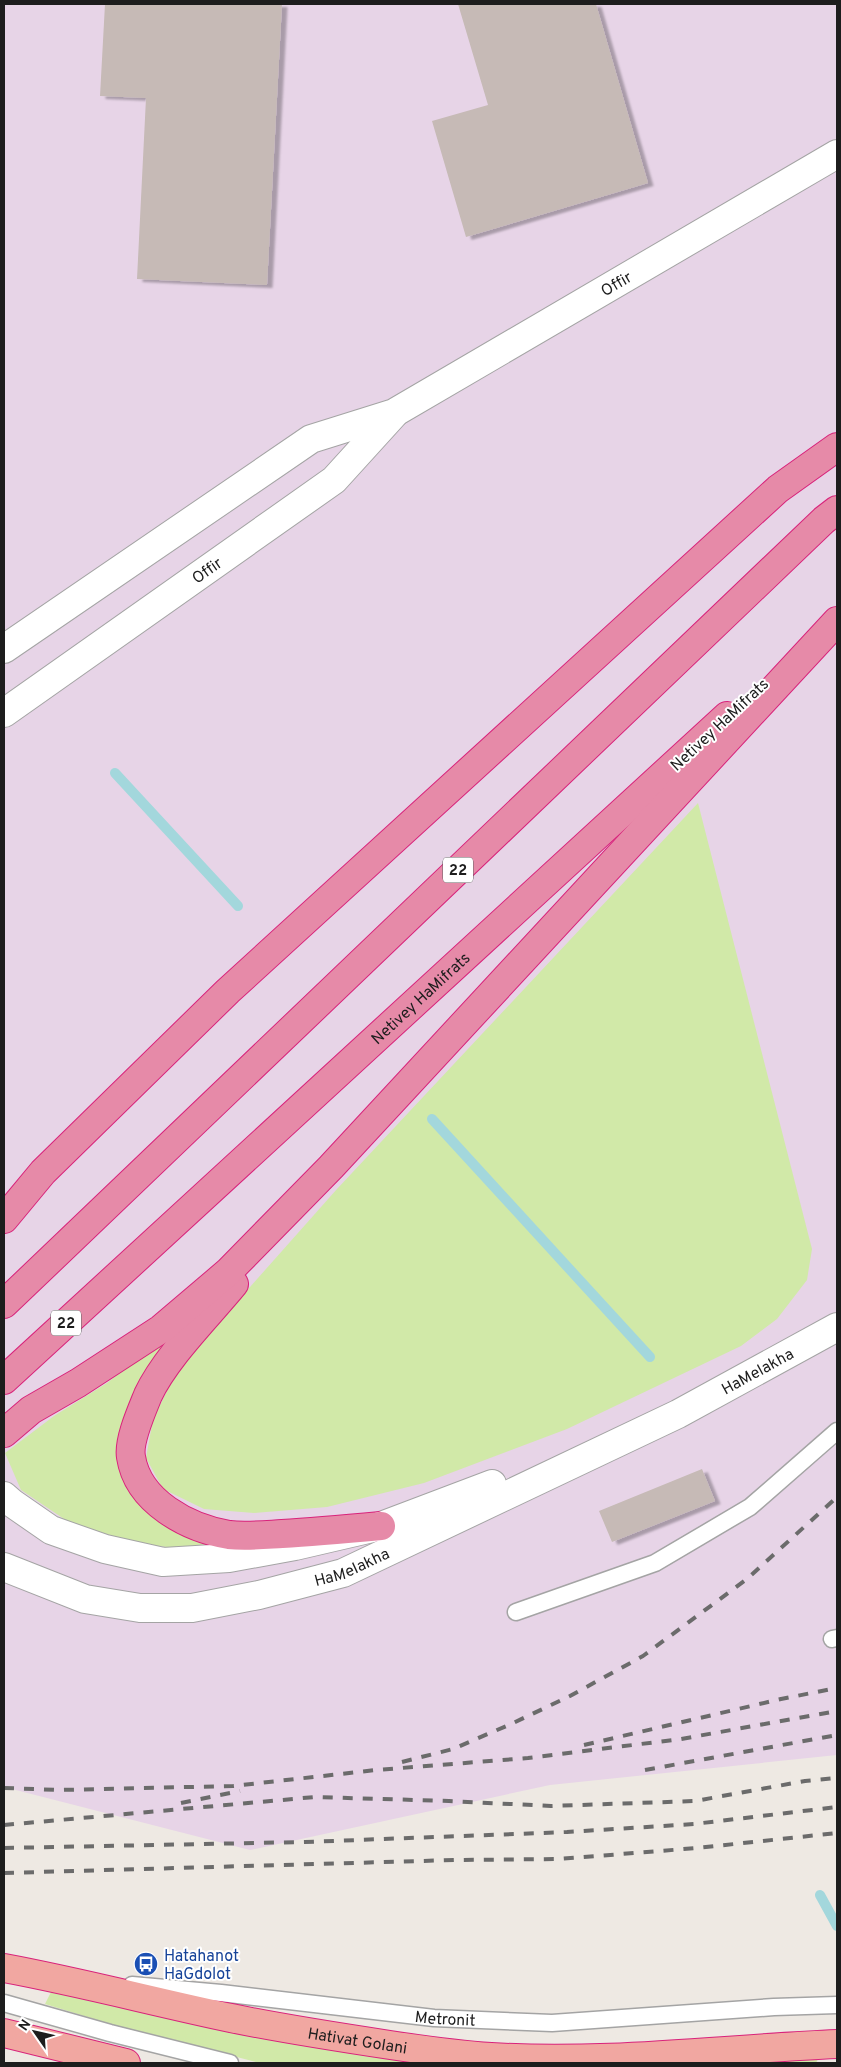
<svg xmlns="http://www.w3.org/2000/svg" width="841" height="2067" font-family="Overpass,sans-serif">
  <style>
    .industrial { fill: #e7d4e7 }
    .grass { fill: #d1e9a8 }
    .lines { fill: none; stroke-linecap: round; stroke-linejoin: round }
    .stream { stroke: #a3d7dc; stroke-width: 10 }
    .building { fill: #c6bab6; filter: url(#shadow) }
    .service-casing { stroke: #a4a4a4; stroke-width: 19 }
    .minor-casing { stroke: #a4a4a4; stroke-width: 30 }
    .trunk-casing { stroke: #d8237b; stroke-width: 30 }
    .motorway-casing { stroke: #d8237b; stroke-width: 30 }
    .service { stroke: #fff; stroke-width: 16 }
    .minor { stroke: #fff; stroke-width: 28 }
    .trunk { stroke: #f1a7a1; stroke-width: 28 }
    .motorway { stroke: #e68aa8; stroke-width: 28 }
    .rail { stroke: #6b6b6b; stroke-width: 4; stroke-dasharray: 10 10; stroke-linecap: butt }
    .labels { text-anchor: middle; stroke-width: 4; stroke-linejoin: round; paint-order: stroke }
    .shield { fill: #fff; stroke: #616161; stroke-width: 1 }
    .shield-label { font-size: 15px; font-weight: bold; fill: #1d1d1d }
    .street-label { font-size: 16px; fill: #1d1d1d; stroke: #fff }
    .transit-label { font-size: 16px; fill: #164399; stroke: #fff; text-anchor: start }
  </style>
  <defs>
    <filter id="shadow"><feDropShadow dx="5.5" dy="3" stdDeviation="1" flood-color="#0004"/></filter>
  </defs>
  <rect width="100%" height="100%" fill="#eee9e3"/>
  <path class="industrial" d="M 4,4 L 837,4 L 837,1755 L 550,1785 L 250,1850 L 4,1787 Z"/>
  <path class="grass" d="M 698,803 L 812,1249 L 807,1280 L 777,1319 L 741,1346 L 567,1429 L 424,1483 L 327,1507 L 254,1513 L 204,1509 L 163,1489 L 146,1458 L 153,1419 L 179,1367 L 337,1189 Z
    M 187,1320 L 121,1456 L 229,1544 L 221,1553 L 140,1544 L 70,1523 L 21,1490 L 5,1453 L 54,1416 L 107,1383 Z
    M 54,1986 L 437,2063 L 260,2063 L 117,2026 L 45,2004 Z
    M 821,2053 L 816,2063 L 677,2063 Z"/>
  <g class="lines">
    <path class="stream" d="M 115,773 L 238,906
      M 432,1119 L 650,1357
      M 820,1895 L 837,1926"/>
  </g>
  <path class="building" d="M 105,4 L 282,4 L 267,285 L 137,279 L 146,98 L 100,96 Z
    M 458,4 L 596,4 L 648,183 L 466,237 L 432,121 L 488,105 Z
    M 702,1469 L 715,1501 L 612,1542 L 599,1511 Z"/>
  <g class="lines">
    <g class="service-casing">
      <g id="service">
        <path d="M 516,1612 L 655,1563 L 750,1507 L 837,1431"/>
        <path d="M 832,1639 L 837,1638"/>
        <path id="s1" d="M 132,1985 L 221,1993 L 434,2018 L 552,2023 L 774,2007 L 837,2005"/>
        <path d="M 4,2003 L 110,2033 L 230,2063"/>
      </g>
    </g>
    <g class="minor-casing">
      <g id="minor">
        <path id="s2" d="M 4,649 L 311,439 L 394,413 L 837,154"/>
        <path id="s3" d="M 4,713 L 334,480 L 394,414"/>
        <path d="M 4,1496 L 12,1503 L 51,1530 L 105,1549 L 163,1562 L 229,1558 L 295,1546 L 381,1526 L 492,1484"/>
        <path id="s4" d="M 4,1567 L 85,1599 L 140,1608 L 192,1608 L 259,1595 L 343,1573 L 678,1414 L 837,1327"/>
      </g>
    </g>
    <g class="trunk-casing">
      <g id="trunk">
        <path id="s5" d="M 4,1968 C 80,1982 155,2002 231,2018 C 284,2029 337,2037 390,2045 C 423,2050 457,2055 491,2057 C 606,2064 722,2049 837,2044"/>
        <path d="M 4,2033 L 126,2063"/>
      </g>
    </g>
    <g class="motorway-casing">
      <g id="motorway">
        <path d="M 4,1219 L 43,1172 L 228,991 L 778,489 L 837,447"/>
        <path d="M 234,1284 C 207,1317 166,1357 148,1395 C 142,1410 128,1441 131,1457 C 138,1502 188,1528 229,1535 C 246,1537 265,1535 282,1534 C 315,1532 348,1529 381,1526"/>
        <path d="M 4,1304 L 824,520 L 837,510"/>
        <path id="s6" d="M 4,1380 L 727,716"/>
        <path d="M 4,1433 L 31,1410 L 78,1383 L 161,1329 L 228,1272 L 331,1167 L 837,621"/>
      </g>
    </g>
    <use href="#service" class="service"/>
    <use href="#minor" class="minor"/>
    <use href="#trunk" class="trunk"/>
    <use href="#motorway" class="motorway"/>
    <path class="rail" d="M 584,1745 L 781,1699 L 837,1688
      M 402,1762 L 453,1749 L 511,1724 L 570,1696 L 643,1656 L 747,1579 L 837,1497
      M 645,1770 L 837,1735
      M 4,1788 L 58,1790 L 233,1786 L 376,1770 L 528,1758 L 681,1739 L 837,1711
      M 181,1803 L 240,1791
      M 4,1825 L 315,1797 L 449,1801 L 551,1806 L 695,1801 L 805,1781 L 837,1778
      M 4,1848 L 305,1842 L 567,1832 L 694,1824 L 837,1807
      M 4,1873 L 455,1860 L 559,1859 L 697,1848 L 837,1833"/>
  </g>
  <defs>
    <g id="bus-disc" transform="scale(1.25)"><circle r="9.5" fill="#1a4fb4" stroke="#fff"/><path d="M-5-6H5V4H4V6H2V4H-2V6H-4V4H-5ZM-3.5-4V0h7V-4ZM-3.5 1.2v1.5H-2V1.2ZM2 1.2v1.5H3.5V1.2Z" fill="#fff"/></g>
  </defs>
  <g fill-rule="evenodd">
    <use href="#bus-disc" x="146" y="1964"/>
  </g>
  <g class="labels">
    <g class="shield">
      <rect x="443" y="857.5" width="30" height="25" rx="4"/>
      <rect x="51" y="1310.5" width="30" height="25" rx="4"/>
    </g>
    <g class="shield-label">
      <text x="458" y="875">22</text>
      <text x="66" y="1328">22</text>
    </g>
    <g class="street-label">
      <text dy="6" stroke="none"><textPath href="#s2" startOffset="716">Offir</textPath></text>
      <text dy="6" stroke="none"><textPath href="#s3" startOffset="248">Offir</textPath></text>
      <text transform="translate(719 724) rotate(-43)" y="6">Netivey HaMifrats</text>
      <text dy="6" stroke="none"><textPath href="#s6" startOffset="565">Netivey HaMifrats</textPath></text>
      <text dy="6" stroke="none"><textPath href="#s4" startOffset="811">HaMelakha</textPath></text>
      <text dy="6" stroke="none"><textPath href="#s4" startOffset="360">HaMelakha</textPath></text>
      <text dy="6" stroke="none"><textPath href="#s1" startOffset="315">Metronit</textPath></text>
      <text dy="6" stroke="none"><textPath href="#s5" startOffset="361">Hativat Golani</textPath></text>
    </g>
    <g class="transit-label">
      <text x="164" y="1961">Hatahanot<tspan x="164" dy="18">HaGdolot</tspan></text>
    </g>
  </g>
  <rect width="841" height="2067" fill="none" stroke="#1d1d1d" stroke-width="10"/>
  <g transform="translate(35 2032) rotate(304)" stroke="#ffffff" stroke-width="4" paint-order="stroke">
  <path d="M0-4L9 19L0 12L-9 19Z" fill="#1d1d1d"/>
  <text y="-8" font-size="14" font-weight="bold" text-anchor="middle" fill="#1d1d1d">N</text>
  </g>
</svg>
